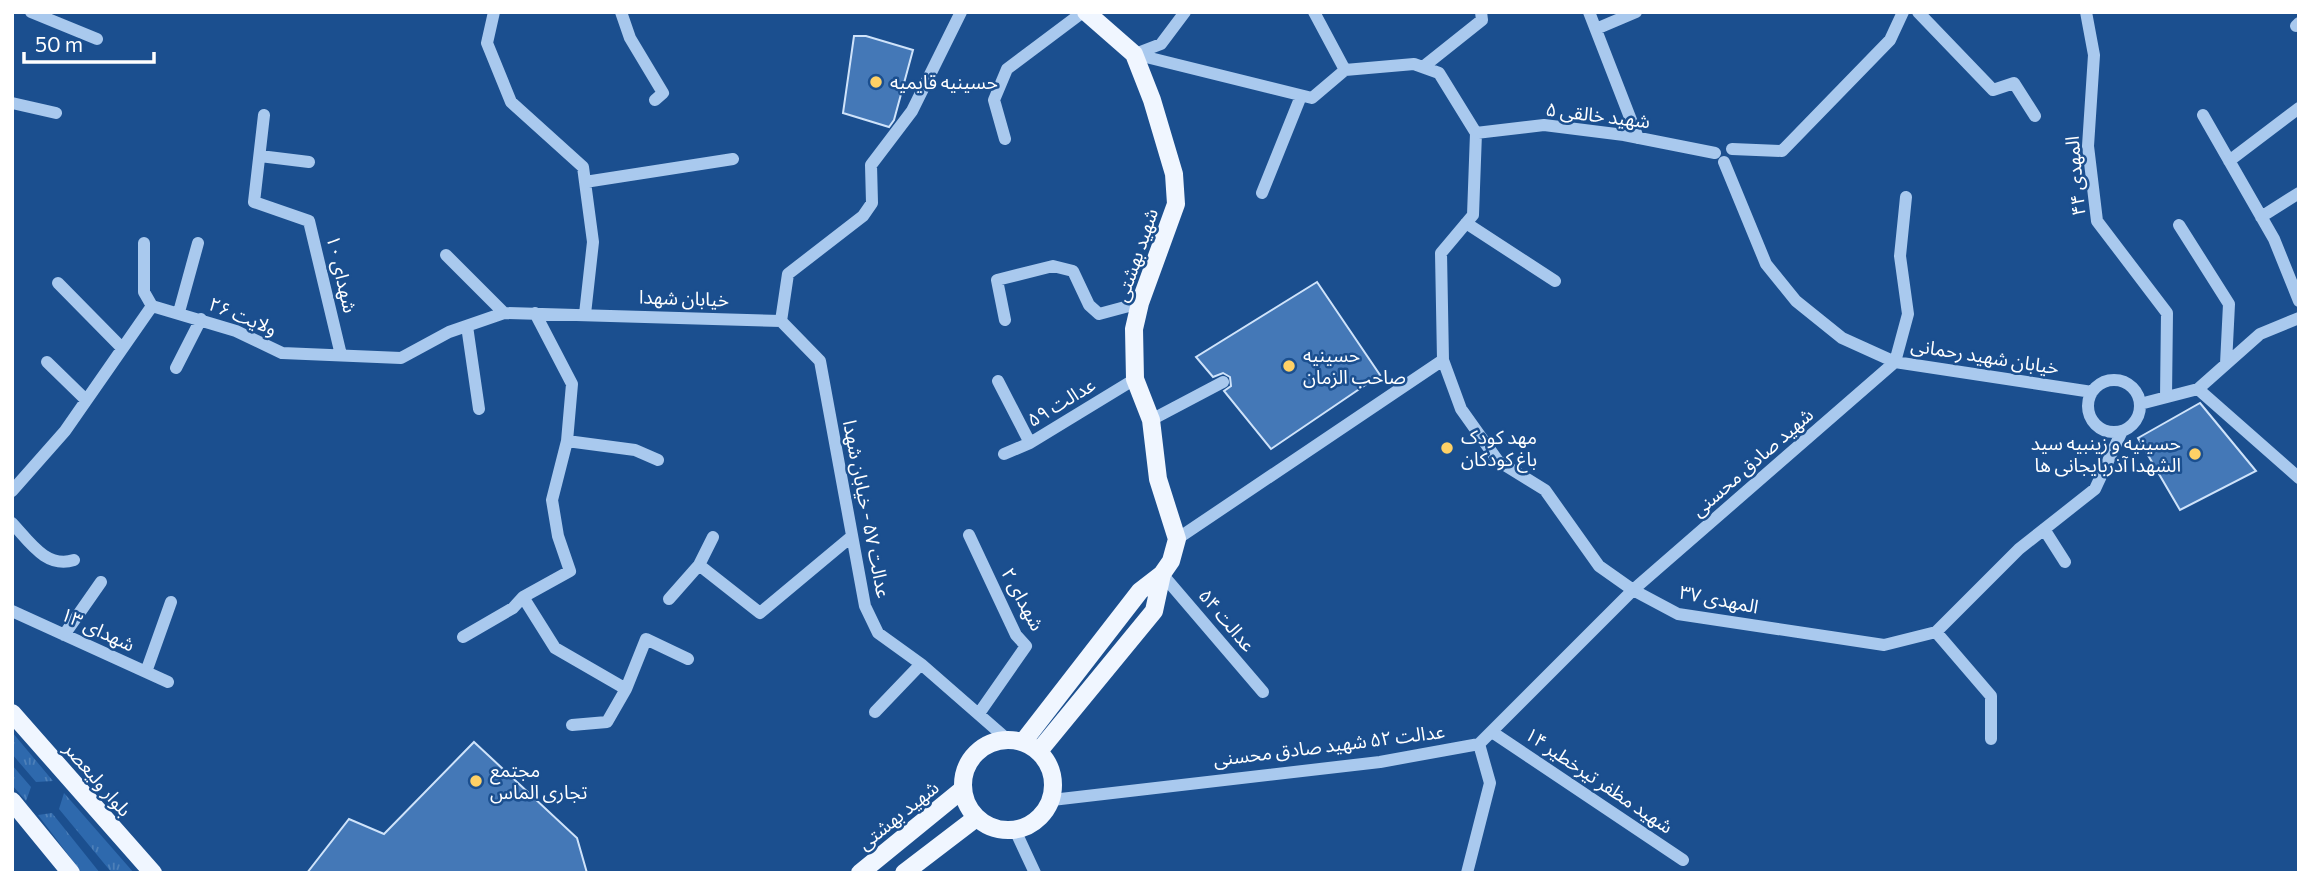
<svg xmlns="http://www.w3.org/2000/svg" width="2311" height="885" font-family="Commissioner,'Noto Sans Arabic',sans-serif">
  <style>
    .grass { fill: url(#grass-tufts) }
    .building { fill: #4478b7; stroke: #cfe3fa; stroke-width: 2 }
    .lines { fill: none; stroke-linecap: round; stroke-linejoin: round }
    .minor { stroke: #a9c9ee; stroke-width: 12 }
    .major { stroke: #f0f6ff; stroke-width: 18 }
    .poi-dot { fill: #ffd166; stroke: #1b4f8f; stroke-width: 2.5 }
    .labels { text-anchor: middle; stroke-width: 5; stroke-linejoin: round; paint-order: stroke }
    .poi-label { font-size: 19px; fill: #fff; stroke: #1b4f8f; text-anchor: start }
    .street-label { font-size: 19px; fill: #fff; stroke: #1b4f8f }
  </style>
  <defs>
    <pattern id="grass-tufts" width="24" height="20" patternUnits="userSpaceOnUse" patternTransform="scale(1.75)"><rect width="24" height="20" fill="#2e69ad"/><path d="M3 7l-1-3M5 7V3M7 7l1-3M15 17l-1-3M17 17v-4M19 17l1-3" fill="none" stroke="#4d80b9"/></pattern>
  </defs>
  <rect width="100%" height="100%" fill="#1b4f8f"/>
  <path class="grass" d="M 12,732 L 53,781 L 36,782 L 12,754 Z
    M 12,765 L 31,787 L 26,801 L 12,785 Z
    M 64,793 L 134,873 L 112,873 L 59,809 Z
    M 52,813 L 100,873 L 82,873 L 38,815 Z"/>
  <path class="building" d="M 854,36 L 866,36 L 913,50 L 894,120 L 889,127 L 843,113 Z
    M 1317,282 L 1380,375 L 1271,449 L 1224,391 L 1231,386 L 1230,377 L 1223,373 L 1213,377 L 1196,357 Z
    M 2200,403 L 2256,471 L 2180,510 L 2138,438 Z
    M 474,742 L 577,838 L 587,873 L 307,873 L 349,819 L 384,834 Z"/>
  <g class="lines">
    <path class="minor" d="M 31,12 L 97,39
      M 494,12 L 487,43 L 511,102 L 583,167 L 593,242 L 585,314
      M 621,12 L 630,38 L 663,93 L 655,100
      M 1314,12 L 1345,70
      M 1589,12 L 1638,138
      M 1918,12 L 1993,90 L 2014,83 L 2035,116
      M 2086,12 L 2094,55 L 2088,146 L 2097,221 L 2167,313 L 2166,397
      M 2296,26 L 2299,23
      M 1596,29 L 1636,12
      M 1134,54 L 1312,98 L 1345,70 L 1414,64 L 1439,73 L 1476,133 L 1473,215 L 1441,253 L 1443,360 L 1461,409 L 1498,461 L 1545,490 L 1599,566 L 1633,590 L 1678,614 L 1884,645 L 1936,632 L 2019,549 L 2095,489 L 2122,431
      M 1135,54 L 1161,44 L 1185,12
      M 1423,67 L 1482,20 L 1481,12
      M 12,103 L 56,113
      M 264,115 L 254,202 L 309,221 L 341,355
      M 2203,115 L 2274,239 L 2299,301
      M 1476,133 L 1544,125 L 1624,135 L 1715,153
      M 1005,139 L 994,100 L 1007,69 L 1083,12
      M 1732,149 L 1782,151 L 1890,40 L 1903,12
      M 260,156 L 309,162
      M 2229,161 L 2299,108
      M 1724,162 L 1766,264 L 1796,301 L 1842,338 L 1895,362 L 2092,392
      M 585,182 L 733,159
      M 1262,193 L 1301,96
      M 2261,217 L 2299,193
      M 1466,223 L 1555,281
      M 2179,225 L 2229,304 L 2226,364
      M 144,243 L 144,292 L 152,306
      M 446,255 L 504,313
      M 58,283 L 121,347
      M 179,312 L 198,243
      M 535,313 L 572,384 L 567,441 L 552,500 L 558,536 L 570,571 L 523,597 L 555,648 L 626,689 L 607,722 L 572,725
      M 1005,320 L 997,280 L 1053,266 L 1073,271 L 1089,305 L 1099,314 L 1140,303
      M 781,321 L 820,361 L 865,606 L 878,633 L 921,664 L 1008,740
      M 781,321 L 788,274 L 863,216 L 872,203 L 871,165 L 912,111 L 961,12
      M 467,326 L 479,409
      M 47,362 L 86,400
      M 176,368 L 201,319
      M2088 406a26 26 0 1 1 52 0a26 26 0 1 1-52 0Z
      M 998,381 L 1030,443
      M 2198,389 L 2260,334 L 2299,318
      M 2140,404 L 2198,389 L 2299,478
      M 1151,420 L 1223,382
      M 567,441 L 635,450 L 658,460
      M 1004,454 L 1030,443 L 1135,379
      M 12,491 L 65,431 L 152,306 L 236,331 L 282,353 L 401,358 L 449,332 L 504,313 L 781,321
      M 12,523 C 29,541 46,569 74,560
      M 2044,529 L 2065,562
      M 969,535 L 1016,635 L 1026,646 L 980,712
      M 1177,539 L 1443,360
      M 699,565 L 713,537
      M 1162,574 L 1263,692
      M 669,599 L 699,565 L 760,613 L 851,537
      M 12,611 L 168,682
      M 1936,632 L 1991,696 L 1991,739
      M 64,635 L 101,582
      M 463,637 L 513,608 L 523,597
      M 146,672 L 171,602
      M 626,689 L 646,639 L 688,659
      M 875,712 L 921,664
      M 1492,732 L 1683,860
      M 1052,800 L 1380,762 L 1479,744 L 1633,590 L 1895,362 L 1908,314 L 1900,256 L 1906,197
      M 1015,830 L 1035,873
      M 1467,873 L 1490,783 L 1479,744"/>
    <path class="major" d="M 12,713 L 153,873
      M963 785a45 45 0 1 1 90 0a45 45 0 1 1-90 0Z
      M 1023,742 L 1140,591 L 1162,574 L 1171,561 L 1177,539 L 1158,479 L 1151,420 L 1135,379 L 1134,329 L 1140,303 L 1176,204 L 1174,174 L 1152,100 L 1134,54 L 1086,12
      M 1039,751 L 1154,611 L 1162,574
      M 12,801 L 71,873
      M 860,873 L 963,789
      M 904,873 L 976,818"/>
  </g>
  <g class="poi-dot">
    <circle cx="876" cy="82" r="7"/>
    <circle cx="1289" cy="366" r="7"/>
    <circle cx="1447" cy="448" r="7"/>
    <circle cx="2195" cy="454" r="7"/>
    <circle cx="476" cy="781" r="7"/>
  </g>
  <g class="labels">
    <g class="poi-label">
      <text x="890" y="89">حسینیه قایمیه</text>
      <text x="1303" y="362">حسینیه<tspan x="1303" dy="22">صاحب الزمان</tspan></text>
      <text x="1461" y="444">مهد کودک<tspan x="1461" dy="22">باغ کودکان</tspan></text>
      <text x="2181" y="450" text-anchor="end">حسینیه و زینبیه سید<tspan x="2181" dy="22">الشهدا آذربایجانی ها</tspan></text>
      <text x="490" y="777">مجتمع<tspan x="490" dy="22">تجاری الماس</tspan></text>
    </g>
    <g class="street-label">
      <text transform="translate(1598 115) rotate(7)" y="7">شهید خالقی ۵</text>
      <text transform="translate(2075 176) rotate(-95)" y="7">المهدی ۴۴</text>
      <text transform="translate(1136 255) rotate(-71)" y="7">شهید بهشتی</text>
      <text transform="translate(342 274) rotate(77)" y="7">شهدای ۱۰</text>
      <text transform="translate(684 298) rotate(2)" y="7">خیابان شهدا</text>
      <text transform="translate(243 316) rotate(22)" y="7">ولایت ۲۶</text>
      <text transform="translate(1985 356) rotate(9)" y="7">خیابان شهید رحمانی</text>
      <text transform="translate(1061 402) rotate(-31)" y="7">عدالت ۵۹</text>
      <text transform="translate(1752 462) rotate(-41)" y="7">شهید صادق محسنی</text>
      <text transform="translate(867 509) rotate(79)" y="7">عدالت ۵۷ - خیابان شهدا</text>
      <text transform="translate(1023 599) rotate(62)" y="7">شهدای ۲</text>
      <text transform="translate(1719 599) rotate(11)" y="7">المهدی ۳۷</text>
      <text transform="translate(1227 620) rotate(50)" y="7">عدالت ۵۴</text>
      <text transform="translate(98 629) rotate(25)" y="7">شهدای ۱۳</text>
      <text transform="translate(1329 745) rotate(-7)" y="7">عدالت ۵۲ شهید صادق محسنی</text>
      <text transform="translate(98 779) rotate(49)" y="7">بلوار ولیعصر</text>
      <text transform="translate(1599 780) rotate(34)" y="7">شهید مظفر تیرخطیر ۱۴</text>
      <text transform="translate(898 815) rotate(-39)" y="7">شهید بهشتی</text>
    </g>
  </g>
  <rect width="2311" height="885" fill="none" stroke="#ffffff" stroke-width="28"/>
  <path d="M24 52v10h130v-10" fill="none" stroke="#ffffff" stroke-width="3.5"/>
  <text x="35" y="52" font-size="21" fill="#ffffff" stroke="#1b4f8f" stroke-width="5" paint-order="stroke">50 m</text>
</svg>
